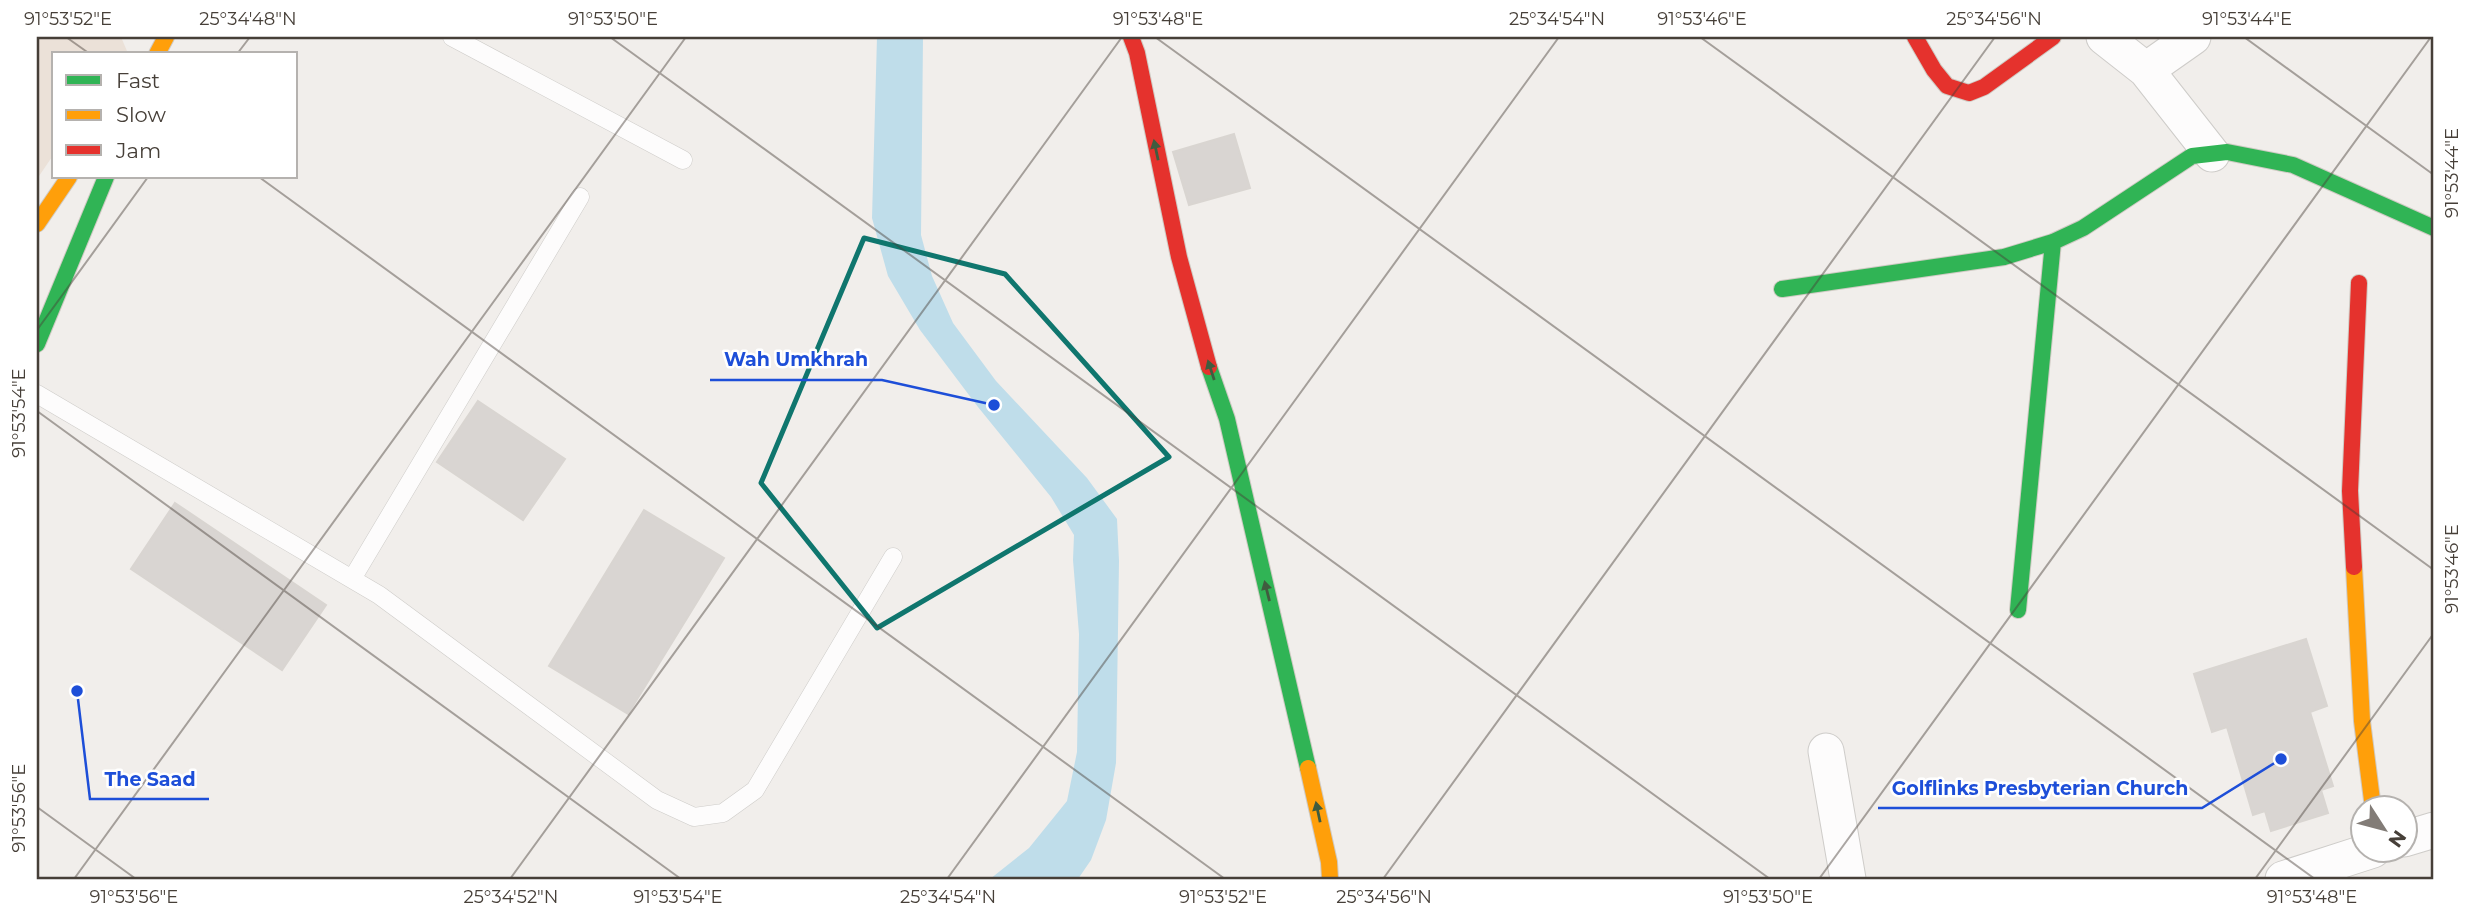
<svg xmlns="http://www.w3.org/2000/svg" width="2471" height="916" font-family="Montserrat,sans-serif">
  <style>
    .commercial { fill: #ebe1d8 }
    .water { fill: #bfddea }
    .building { fill: #d9d5d2; stroke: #d9d5d1; stroke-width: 2 }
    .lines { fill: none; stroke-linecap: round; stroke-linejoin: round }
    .lane-casing { stroke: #ceccc9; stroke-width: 19 }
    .street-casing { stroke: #ceccc9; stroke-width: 37 }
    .fast-casing { stroke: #cfcac3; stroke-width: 18 }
    .slow-casing { stroke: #cfcac3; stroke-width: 18 }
    .jam-casing { stroke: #cfcac3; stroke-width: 18 }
    .lane { stroke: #fdfcfc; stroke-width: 18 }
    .street { stroke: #fdfcfc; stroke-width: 35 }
    .fast { stroke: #30b455; stroke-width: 16 }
    .slow { stroke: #ff9f0a; stroke-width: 16 }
    .jam { stroke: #e5322d; stroke-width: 16 }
    .oneway { fill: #405c3f }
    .marked { fill: none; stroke: #0f766e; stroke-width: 5; stroke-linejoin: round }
    .ticks { fill: none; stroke: #463f38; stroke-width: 2; stroke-opacity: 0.45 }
    .leader { fill: none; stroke: #1d4ed8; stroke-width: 2.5 }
    .callout-dot { fill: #1d4ed8; stroke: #fff; stroke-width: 2.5 }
    .callout-label { font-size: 19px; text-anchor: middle; font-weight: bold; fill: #1d4ed8; stroke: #fff; stroke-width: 5; stroke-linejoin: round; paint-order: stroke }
    .neatline { fill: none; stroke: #463f38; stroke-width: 2.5 }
    .ticks-label { font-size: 18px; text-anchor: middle; fill: #463f38 }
  </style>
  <rect width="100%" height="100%" fill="#f1eeeb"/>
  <path class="commercial" d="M 37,37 L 121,37 L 127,51 L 125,54 L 54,54 L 54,154 L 37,179 Z"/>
  <path class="water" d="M 877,37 L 923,37 L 921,235 L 932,276 L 953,323 L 996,381 L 1087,478 L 1117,519 L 1119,561 L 1116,763 L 1106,820 L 1091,860 L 1078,879 L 990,879 L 1029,848 L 1067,801 L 1077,752 L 1079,634 L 1073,560 L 1074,535 L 1051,497 L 978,407 L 920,330 L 888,276 L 872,218 Z"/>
  <path class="building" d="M 1234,134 L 1250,188 L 1189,205 L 1173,152 Z
    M 478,401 L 565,459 L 523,520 L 437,462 Z
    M 175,503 L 326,605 L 282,670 L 131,569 Z
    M 644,510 L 724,558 L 628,714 L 549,666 Z
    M 2306,639 L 2327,706 L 2310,712 L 2333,786 L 2321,790 L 2328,813 L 2271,831 L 2265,811 L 2253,815 L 2227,727 L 2212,732 L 2194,674 Z"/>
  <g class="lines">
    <g class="lane-casing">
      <path id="lane" d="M 452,37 L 683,160
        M 37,394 L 379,595 L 657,800 L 694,817 L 723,813 L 755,790 L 893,557
        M 352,579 L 580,197"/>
    </g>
    <g class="street-casing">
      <path id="street" d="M 2104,37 L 2146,70 L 2212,154
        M 2146,70 L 2193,37
        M 1826,751 L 1848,879
        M 2404,839 L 2434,830
        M 2283,879 L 2373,850"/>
    </g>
    <g class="fast-casing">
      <path id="fast" d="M 1782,289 L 2004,257 L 2053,242 L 2083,228 L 2192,156 L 2227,152 L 2293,165 L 2434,228
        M 37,344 L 106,177
        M 1209,367 L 1227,419 L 1308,768
        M 2018,610 L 2053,242"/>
    </g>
    <g class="slow-casing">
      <path id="slow" d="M 157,54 L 166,37
        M 37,224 L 69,177
        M 2354,567 L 2362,721 L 2373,808
        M 1308,768 L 1329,862 L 1330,879"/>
    </g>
    <g class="jam-casing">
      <path id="jam" d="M 1131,37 L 1137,53 L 1179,257 L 1209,367
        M 1915,37 L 1934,70 L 1947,86 L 1969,93 L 1984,87 L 2053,37
        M 2354,567 L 2350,491 L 2359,283"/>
    </g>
    <use href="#lane" class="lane"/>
    <use href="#street" class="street"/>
    <use href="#fast" class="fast"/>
    <use href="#slow" class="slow"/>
    <use href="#jam" class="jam"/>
  </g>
  <defs><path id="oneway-solid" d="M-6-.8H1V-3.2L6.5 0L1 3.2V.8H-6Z" transform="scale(1.75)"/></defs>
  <g class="oneway">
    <use href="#oneway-solid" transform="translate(1156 150) rotate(-102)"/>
    <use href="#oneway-solid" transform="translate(1211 370) rotate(-108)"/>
    <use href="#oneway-solid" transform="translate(1267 591) rotate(-104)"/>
    <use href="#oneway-solid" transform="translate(1318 812) rotate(-102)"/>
  </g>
  <path class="marked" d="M 864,238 L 1005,274 L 1169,457 L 877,628 L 761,483 Z"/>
  <path class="ticks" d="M 66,37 L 90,54M 610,37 L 1770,879M 1155,37 L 2315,879M 1700,37 L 2434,570M 2244,37 L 2434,175M 237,54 L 250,37M 259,177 L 1225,879M 37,330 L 148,177M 37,411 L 681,879M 37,807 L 136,879M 74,879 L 686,37M 510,879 L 1122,37M 947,879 L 1559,37M 1383,879 L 1995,37M 1819,879 L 2431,37M 2255,879 L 2434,633"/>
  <path class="leader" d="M994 405L882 380H710M77 691L90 799H209M2281 759L2202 808H1878"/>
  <g class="callout-dot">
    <circle cx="994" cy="405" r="7"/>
    <circle cx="77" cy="691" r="7"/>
    <circle cx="2281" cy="759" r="7"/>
  </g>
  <g class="callout-label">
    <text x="796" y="366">Wah Umkhrah</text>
    <text x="150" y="786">The Saad</text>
    <text x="2040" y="795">Golflinks Presbyterian Church</text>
  </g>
  <rect width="2471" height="916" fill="none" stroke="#ffffff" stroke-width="77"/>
  <rect x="52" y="52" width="245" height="126" fill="#ffffff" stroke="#b5b2af" stroke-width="2"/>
  <rect x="66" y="75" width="35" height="10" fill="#30b455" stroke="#b5b2af" stroke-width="2"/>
  <text x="116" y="88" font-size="21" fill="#463f38">Fast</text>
  <rect x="66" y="110" width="35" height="10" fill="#ff9f0a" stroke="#b5b2af" stroke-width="2"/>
  <text x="116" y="122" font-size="21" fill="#463f38">Slow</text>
  <rect x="66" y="145" width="35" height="10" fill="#e5322d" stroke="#b5b2af" stroke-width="2"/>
  <text x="116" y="158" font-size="21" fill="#463f38">Jam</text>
  <g transform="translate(2384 829) rotate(126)"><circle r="33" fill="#ffffff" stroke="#b5b2af" stroke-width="2"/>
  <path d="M0-5L12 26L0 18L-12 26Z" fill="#827c77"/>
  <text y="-10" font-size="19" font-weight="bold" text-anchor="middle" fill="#463f38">N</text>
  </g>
  <rect x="38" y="38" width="2394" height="840" class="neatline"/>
  <g class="ticks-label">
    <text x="68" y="25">91°53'52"E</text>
    <text x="248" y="25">25°34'48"N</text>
    <text x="613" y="25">91°53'50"E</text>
    <text x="1158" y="25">91°53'48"E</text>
    <text x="1557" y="25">25°34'54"N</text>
    <text x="1702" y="25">91°53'46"E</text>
    <text x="1994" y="25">25°34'56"N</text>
    <text x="2247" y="25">91°53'44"E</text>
    <text transform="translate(2452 173) rotate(-90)" y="6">91°53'44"E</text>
    <text transform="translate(19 413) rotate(-90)" y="6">91°53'54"E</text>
    <text transform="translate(2452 569) rotate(-90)" y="6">91°53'46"E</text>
    <text transform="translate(19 808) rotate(-90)" y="6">91°53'56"E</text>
    <text x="134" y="903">91°53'56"E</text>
    <text x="511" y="903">25°34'52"N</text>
    <text x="678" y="903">91°53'54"E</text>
    <text x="948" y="903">25°34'54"N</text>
    <text x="1223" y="903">91°53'52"E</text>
    <text x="1384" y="903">25°34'56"N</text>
    <text x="1768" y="903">91°53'50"E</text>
    <text x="2312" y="903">91°53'48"E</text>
  </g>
</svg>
